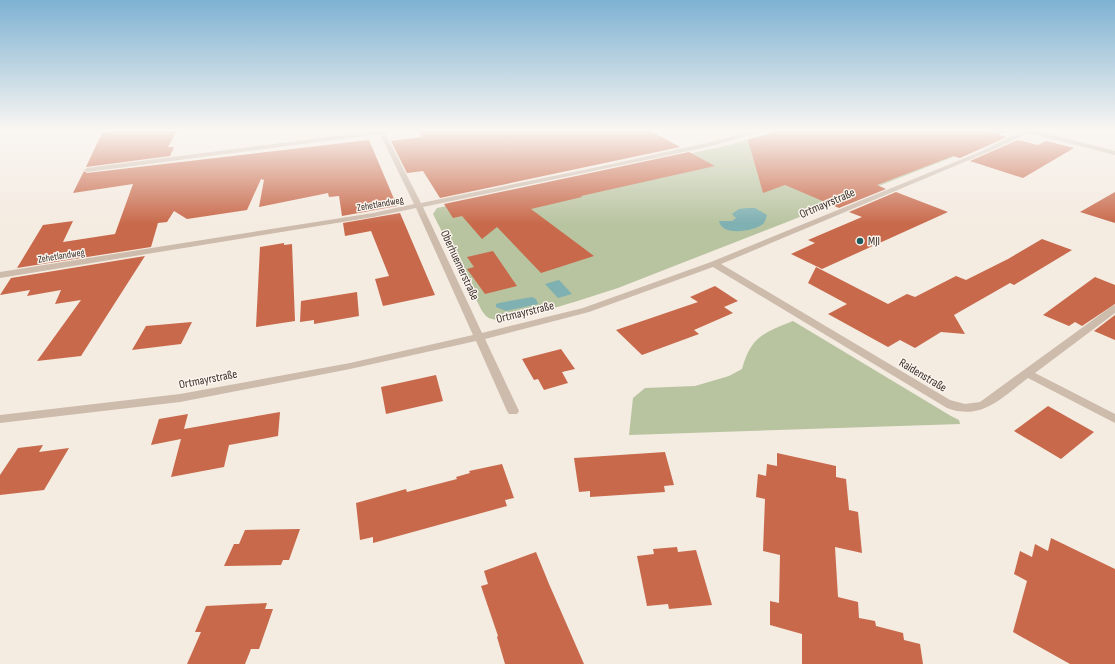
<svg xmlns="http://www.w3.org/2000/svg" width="1115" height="664" font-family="'Sofia Sans Condensed',sans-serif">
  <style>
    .green { fill: #b8c4a0 }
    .water { fill: #7fb0b2 }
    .building { fill: #c8694b }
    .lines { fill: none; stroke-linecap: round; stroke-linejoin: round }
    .minor { fill: #cdbbac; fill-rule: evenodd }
    .poi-dot { fill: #1f5a5e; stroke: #fbf5ee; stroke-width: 1.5 }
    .labels { text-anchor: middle; stroke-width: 3; stroke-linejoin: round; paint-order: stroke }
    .far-street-label { font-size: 10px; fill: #3b302b; stroke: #fbf5ee }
    .street-label { font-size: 12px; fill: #3b302b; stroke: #fbf5ee }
    .poi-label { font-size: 12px; fill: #3b302b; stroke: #fbf5ee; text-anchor: start }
  </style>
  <rect width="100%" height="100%" fill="#f4ebe1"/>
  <path class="green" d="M 777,131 L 1007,131 L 958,155 L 618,288 C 596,295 511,324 492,319 C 487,318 485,315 482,311 L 433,214 L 437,208 L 725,146 Z
    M 793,321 L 951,416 L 959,420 L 960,424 L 629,435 L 633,398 L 645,388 L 695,386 L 729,376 L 742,369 C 751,336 764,333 793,321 Z"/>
  <path class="water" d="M 748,208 L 755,208 L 767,215 C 766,218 765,222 763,224 C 754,231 722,237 719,221 L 732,221 L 736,218 L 732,214 L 739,209 Z
    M 559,280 L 572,294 L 558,298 L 545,284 Z
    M 532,297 L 536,299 L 538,304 L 506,311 L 496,307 L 496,304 L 499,303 Z"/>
  <path class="building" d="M 117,131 L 177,131 L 168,147 L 174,147 L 170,156 L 86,167 L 102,133 Z
    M 419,131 L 651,131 L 680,147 L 440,198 L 423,171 L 407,173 L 391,141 L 422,137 Z
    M 779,131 L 985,131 L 1007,137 L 960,158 L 953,156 L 877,185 L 886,189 L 839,208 L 785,185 L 763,193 L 748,140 Z
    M 369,140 L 397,206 L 342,216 L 339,196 L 329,197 L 328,193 L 259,207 L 264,180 L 261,179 L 247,210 L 187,219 L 174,211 L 167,222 L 158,223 L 151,247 L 17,268 L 43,225 L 73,221 L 63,242 L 115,234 L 133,184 L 73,193 L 84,171 L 87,173 Z
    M 1018,140 L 1038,145 L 1046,141 L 1074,148 L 1023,178 L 970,161 Z
    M 689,152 L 715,166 L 581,196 L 582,197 L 531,209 L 594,256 L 541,273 L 497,227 L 482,239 L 462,216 L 453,218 L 444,204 Z
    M 896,192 L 948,212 L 822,269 L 791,254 L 815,243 L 808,240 L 862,217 L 849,212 Z
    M 1115,192 L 1115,223 L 1080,212 Z
    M 400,213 L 435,295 L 383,306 L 375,279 L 389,276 L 371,231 L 345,236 L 343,223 Z
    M 1042,239 L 1072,250 L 1014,285 L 1010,283 L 954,315 L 965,334 L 941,332 L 915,348 L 900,340 L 888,347 L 828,314 L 847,304 L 808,283 L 816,267 L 888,304 L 907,294 L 915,297 L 956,276 L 966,280 L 1008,259 Z
    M 284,243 L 284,245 L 292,244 L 295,321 L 256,327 L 260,247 Z
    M 493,251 L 517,286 L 485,294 L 467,269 L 474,267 L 467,257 Z
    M 145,256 L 81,356 L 37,361 L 81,300 L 55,304 L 61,290 L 27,296 L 30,290 L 0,295 L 11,278 Z
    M 1095,277 L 1115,285 L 1115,304 L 1082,326 L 1075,322 L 1069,326 L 1043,315 Z
    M 715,286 L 738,301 L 724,307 L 733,313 L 694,330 L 699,334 L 642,355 L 616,330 L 698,302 L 690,297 Z
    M 357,292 L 359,316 L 314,324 L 314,320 L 300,322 L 301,301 Z
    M 1115,315 L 1115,340 L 1094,331 Z
    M 192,322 L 181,344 L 132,350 L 146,326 Z
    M 561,349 L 575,369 L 562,372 L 568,383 L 544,390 L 538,379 L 534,380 L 522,359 Z
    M 436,375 L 443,401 L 386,414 L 381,387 Z
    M 1048,406 L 1094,432 L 1061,459 L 1014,431 Z
    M 280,412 L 278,436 L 229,445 L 224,467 L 171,477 L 181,439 L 151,445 L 159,419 L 188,414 L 184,429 Z
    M 43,445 L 39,452 L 69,448 L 44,490 L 0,495 L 0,475 L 18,448 Z
    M 665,452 L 674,485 L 664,486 L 665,492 L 590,497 L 590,491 L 579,492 L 574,458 Z
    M 777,453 L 836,466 L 836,477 L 846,479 L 849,510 L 858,512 L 862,553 L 835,547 L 838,597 L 858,602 L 859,618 L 875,621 L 876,626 L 903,633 L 904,640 L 920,644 L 923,664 L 802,664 L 802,634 L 770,625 L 770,601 L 779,603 L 780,555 L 763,551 L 765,499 L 756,497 L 758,474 L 766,476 L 767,464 L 777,466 Z
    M 502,464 L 514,498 L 505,500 L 507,506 L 373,543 L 373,537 L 360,540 L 356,503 L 406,489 L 407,492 L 457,479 L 456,477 L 470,473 L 469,471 Z
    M 300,529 L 289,560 L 283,560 L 281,565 L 224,566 L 234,544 L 239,544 L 245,530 Z
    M 1051,538 L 1115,569 L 1115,664 L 1070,664 L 1013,632 L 1027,581 L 1014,574 L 1020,551 L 1032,557 L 1035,544 L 1048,551 Z
    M 677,547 L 678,552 L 696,550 L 712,605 L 669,609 L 668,604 L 647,606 L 637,556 L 654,554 L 653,549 Z
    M 536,552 L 549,584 L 584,664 L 505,664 L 497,637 L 498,636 L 481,586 L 488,584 L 484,571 Z
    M 267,603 L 265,609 L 273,609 L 259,649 L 251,649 L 245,664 L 187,664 L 201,632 L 195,632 L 206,606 Z"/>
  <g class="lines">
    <path class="minor" d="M 374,131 L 394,131 L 385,133 L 421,203 L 603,166 L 711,142 L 753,131 L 764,131 L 712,146 L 423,207 L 482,333 L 583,308 L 711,262 L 982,151 L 1022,131 L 1038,131 L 1115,151 L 1115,155 L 1029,133 L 986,153 L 721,264 L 950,400 L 965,404 L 980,402 L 1112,306 L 1115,305 L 1115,313 L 1035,373 L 1115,414 L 1115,423 L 1028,378 C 1001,398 982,421 947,408 L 713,267 L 589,312 L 485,339 L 519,411 L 517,414 L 509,414 L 507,411 L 476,341 L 350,369 L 180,402 L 0,423 L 0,415 L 180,394 L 350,363 L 473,335 L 416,208 L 373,217 L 0,278 L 0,272 L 373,213 L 414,204 L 380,134 L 87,172 L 84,170 L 87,168 Z"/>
  </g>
  <linearGradient id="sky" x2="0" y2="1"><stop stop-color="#7eb2d2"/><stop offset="0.58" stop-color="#faf6f2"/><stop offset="1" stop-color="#faf6f2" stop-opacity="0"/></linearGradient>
  <rect width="1115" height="224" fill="url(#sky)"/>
  <circle class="poi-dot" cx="860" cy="241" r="4"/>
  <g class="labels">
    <g class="far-street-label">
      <text transform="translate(380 203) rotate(-10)" y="4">Zehetlandweg</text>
      <text transform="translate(61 255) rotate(-9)" y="4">Zehetlandweg</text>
    </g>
    <g class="street-label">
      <text transform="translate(827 203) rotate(-23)" y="4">Ortmayrstraße</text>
      <text transform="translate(460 265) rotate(65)" y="4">Oberhuemerstraße</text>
      <text transform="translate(525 312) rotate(-14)" y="4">Ortmayrstraße</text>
      <text transform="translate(923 375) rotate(31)" y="4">Raidenstraße</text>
      <text transform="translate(208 379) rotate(-11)" y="4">Ortmayrstraße</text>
    </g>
    <g class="poi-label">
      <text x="868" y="245">MJI</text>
    </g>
  </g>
</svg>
